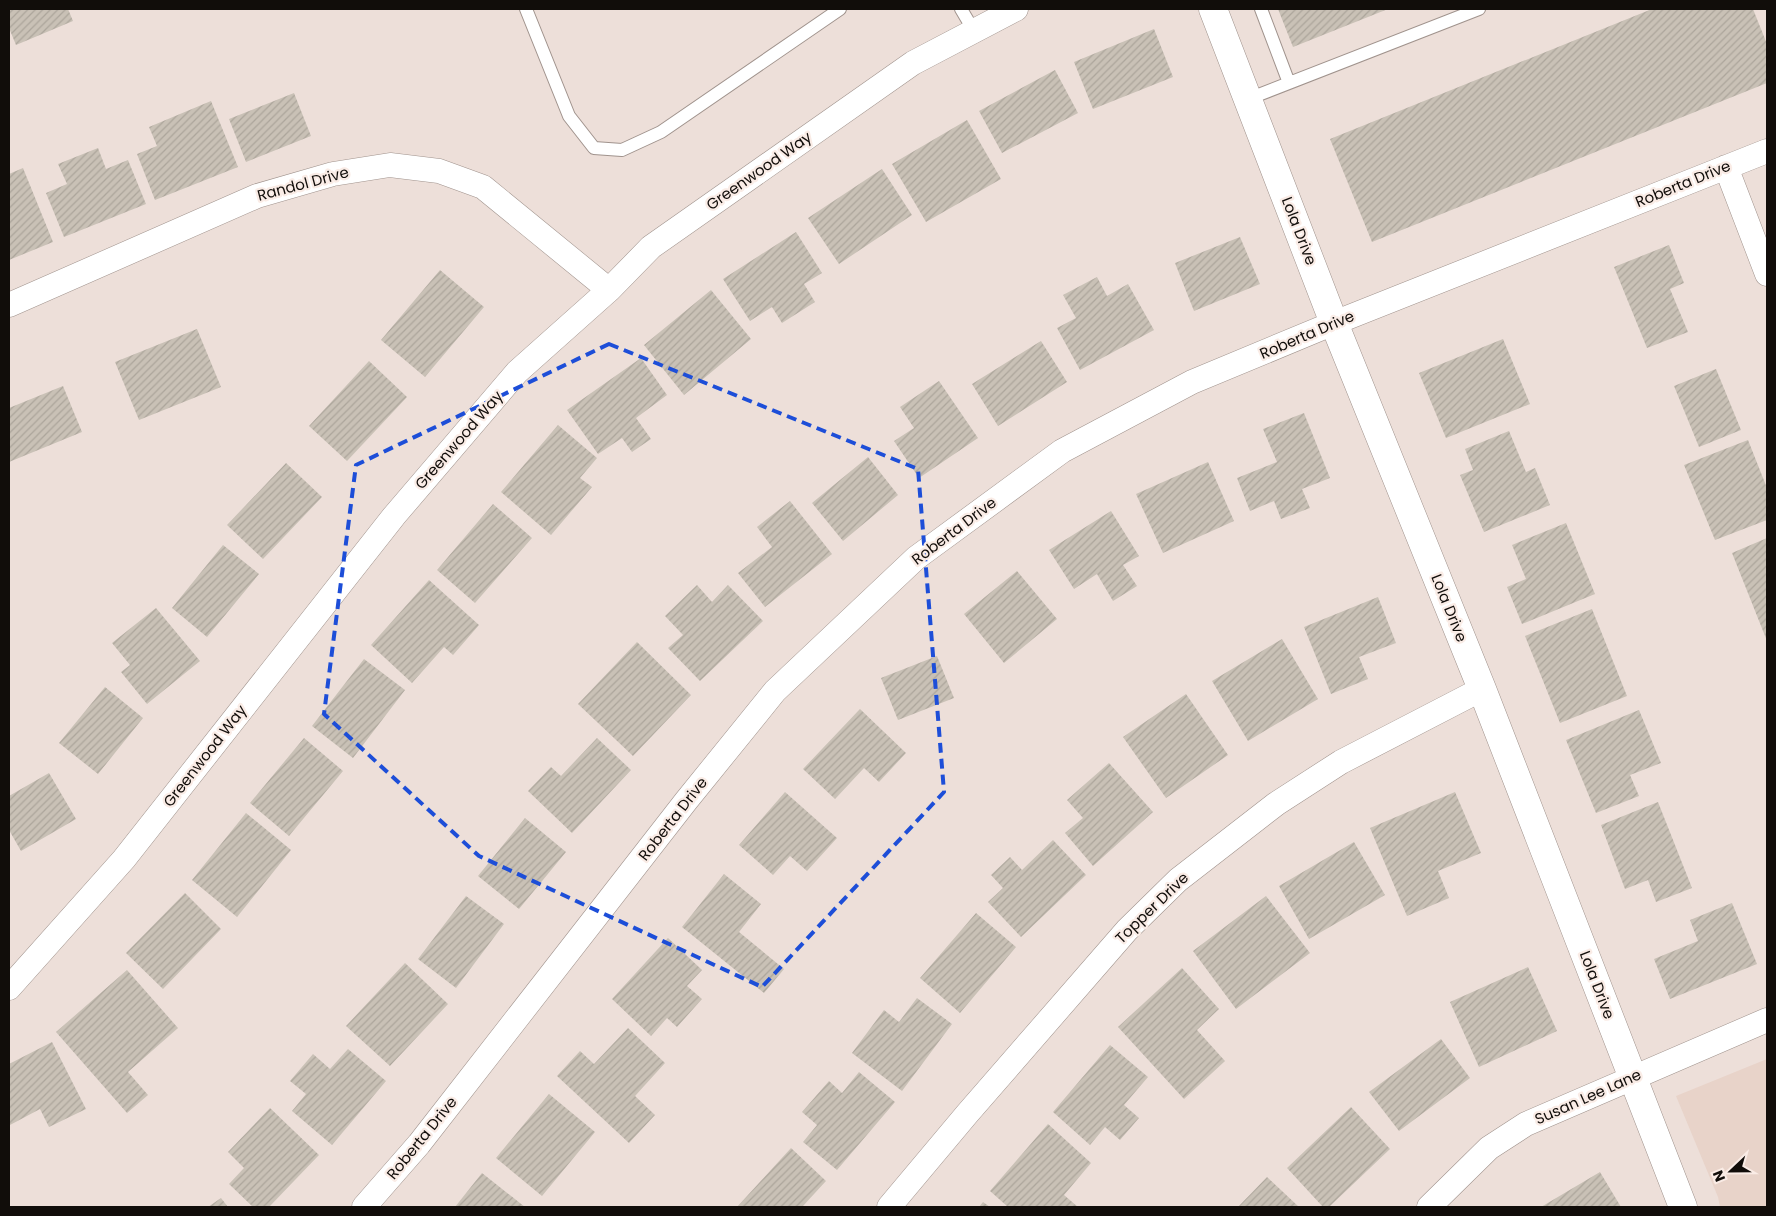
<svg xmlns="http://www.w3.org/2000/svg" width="1776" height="1216" font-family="Poppins,sans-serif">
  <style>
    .built { fill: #e8d3c9 }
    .building { fill: url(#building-hatch) }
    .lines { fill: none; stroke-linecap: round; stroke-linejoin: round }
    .lane-casing { stroke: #a0938d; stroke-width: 14 }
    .street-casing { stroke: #a0938d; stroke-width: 25 }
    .secondary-casing { stroke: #a0938d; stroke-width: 29 }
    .lane { stroke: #fff; stroke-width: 12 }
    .street { stroke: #fff; stroke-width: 24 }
    .secondary { stroke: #fff; stroke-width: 28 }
    .marked { fill: none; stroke: #1d4ed8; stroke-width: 4; stroke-dasharray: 10 6; stroke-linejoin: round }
    .labels { text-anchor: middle; stroke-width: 4.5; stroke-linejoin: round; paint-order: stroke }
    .street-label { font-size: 15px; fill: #110d0a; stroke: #faece6 }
  </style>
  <defs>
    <pattern id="building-hatch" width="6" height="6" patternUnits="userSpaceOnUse" patternTransform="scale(1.25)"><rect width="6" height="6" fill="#c9c1b6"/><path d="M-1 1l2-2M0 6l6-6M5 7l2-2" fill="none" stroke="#aca59b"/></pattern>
  </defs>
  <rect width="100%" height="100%" fill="#eddfd9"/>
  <path class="built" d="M 1767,1059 L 1767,1207 L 1720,1207 L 1718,1197 L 1676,1096 Z"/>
  <path class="building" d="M 9,9 L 68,9 L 73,21 L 16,45 L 9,28 Z
    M 1278,9 L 1388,9 L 1293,47 Z
    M 1652,9 L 1753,9 L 1767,44 L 1767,83 L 1372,242 L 1330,139 Z
    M 1154,29 L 1173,77 L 1093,109 L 1074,62 Z
    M 1055,70 L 1078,113 L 1002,153 L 979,111 Z
    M 294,93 L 311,136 L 246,162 L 229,119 Z
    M 211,101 L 238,167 L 155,200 L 137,154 L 157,146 L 149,127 Z
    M 967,120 L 1001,179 L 926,222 L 892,164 Z
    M 98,148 L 106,169 L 128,160 L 146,204 L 64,237 L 46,193 L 67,184 L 58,164 Z
    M 23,168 L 53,242 L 9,260 L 9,174 Z
    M 882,169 L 912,215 L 839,264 L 808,218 Z
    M 796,232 L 822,273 L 804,284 L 815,302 L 782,323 L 772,307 L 750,321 L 723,279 Z
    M 1240,237 L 1260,284 L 1194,311 L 1175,263 Z
    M 1669,245 L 1684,283 L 1670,289 L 1688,332 L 1647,348 L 1614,267 Z
    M 440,270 L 484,307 L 425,377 L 381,340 Z
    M 1097,277 L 1107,296 L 1128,284 L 1154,330 L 1080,370 L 1057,328 L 1076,318 L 1063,295 Z
    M 711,290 L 751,339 L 684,395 L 644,345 Z
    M 197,329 L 221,387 L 139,420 L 115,362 Z
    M 1503,339 L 1530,404 L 1446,438 L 1419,373 Z
    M 1041,341 L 1067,382 L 998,426 L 972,384 Z
    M 641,358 L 667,395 L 636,418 L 651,439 L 632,452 L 622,438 L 598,454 L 567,410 Z
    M 369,361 L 407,397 L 347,461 L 309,426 Z
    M 1716,369 L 1741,430 L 1699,447 L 1674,386 Z
    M 939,381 L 978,438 L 919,478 L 894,441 L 914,428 L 900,407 Z
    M 63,386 L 82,432 L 9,462 L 9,408 Z
    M 1304,413 L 1330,478 L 1302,489 L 1310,508 L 1281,519 L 1274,501 L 1250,511 L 1237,478 L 1277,462 L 1263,429 Z
    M 558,425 L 597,458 L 580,478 L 592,487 L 551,535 L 501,492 Z
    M 1509,431 L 1526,472 L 1535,468 L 1550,505 L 1484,532 L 1460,475 L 1473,470 L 1465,449 Z
    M 1748,440 L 1767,488 L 1767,520 L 1715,540 L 1684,465 Z
    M 868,457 L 898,495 L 843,541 L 812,503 Z
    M 1208,462 L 1234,521 L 1163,553 L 1136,494 Z
    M 286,463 L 322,497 L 263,559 L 227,525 Z
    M 790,501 L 832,554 L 765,607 L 738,573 L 772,547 L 757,527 Z
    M 493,504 L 532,538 L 475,603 L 437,570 Z
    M 1111,511 L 1139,556 L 1123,565 L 1137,586 L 1113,601 L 1097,574 L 1074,589 L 1049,550 Z
    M 1566,523 L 1595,594 L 1522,624 L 1507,587 L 1526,579 L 1512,545 Z
    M 1767,538 L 1767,641 L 1732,553 Z
    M 223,545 L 259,574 L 207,637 L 172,608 Z
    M 1017,571 L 1057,619 L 1004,663 L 964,614 Z
    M 429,580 L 479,625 L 453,655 L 444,647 L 412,683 L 371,645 Z
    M 697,585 L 712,602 L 728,585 L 763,621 L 700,681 L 668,648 L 683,635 L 665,616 Z
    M 1378,597 L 1396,643 L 1359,657 L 1368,679 L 1331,694 L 1304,627 Z
    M 156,608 L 200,661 L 147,704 L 121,672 L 130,665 L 112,643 Z
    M 1592,609 L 1627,696 L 1560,723 L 1525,636 Z
    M 1282,639 L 1318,699 L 1248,741 L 1212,681 Z
    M 637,642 L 691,695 L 633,756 L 578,704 Z
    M 937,656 L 954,698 L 898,720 L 881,678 Z
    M 364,659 L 405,690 L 353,758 L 312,726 Z
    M 105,687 L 143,718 L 98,774 L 59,743 Z
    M 1186,694 L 1228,755 L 1166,798 L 1123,737 Z
    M 860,709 L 906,753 L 879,782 L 864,768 L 835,799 L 803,769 Z
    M 1639,710 L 1661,763 L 1630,775 L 1639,796 L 1596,813 L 1566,740 Z
    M 304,738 L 343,771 L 289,836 L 250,803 Z
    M 597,738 L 631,770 L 572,833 L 528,791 L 551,767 L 561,776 Z
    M 1109,763 L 1153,812 L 1093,866 L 1065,833 L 1083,818 L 1067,800 Z
    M 49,773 L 76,819 L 21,851 L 9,830 L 9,796 Z
    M 785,792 L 837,838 L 807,871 L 790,856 L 773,875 L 739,845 Z
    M 1455,792 L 1481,853 L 1438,871 L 1449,898 L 1407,916 L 1370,828 Z
    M 1658,802 L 1692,888 L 1656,902 L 1648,880 L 1625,889 L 1601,825 Z
    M 246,813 L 291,850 L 237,917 L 192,880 Z
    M 525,818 L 566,852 L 519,909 L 478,876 Z
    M 1053,840 L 1086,875 L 1021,937 L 988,902 L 1003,888 L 991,875 L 1010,857 L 1022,870 Z
    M 1354,842 L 1385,895 L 1309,939 L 1279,886 Z
    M 724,874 L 761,904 L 739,932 L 784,969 L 764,993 L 682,927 Z
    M 185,893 L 221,929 L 163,989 L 126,953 Z
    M 466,896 L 504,924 L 456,988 L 418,959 Z
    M 1266,896 L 1310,953 L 1236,1009 L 1193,951 Z
    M 1732,903 L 1757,964 L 1670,999 L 1654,959 L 1698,941 L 1690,920 Z
    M 976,913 L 1016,947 L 960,1013 L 920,978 Z
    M 668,938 L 702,970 L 687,986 L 702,999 L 677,1027 L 667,1018 L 651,1036 L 612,999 Z
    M 405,963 L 448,1004 L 390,1066 L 346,1026 Z
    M 1528,967 L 1557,1031 L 1479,1067 L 1450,1002 Z
    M 1182,968 L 1219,1009 L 1197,1030 L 1225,1061 L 1184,1099 L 1118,1027 Z
    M 127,970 L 178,1028 L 128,1072 L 148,1095 L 127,1113 L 56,1032 Z
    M 917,998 L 952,1024 L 902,1091 L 852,1053 L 884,1010 L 899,1022 Z
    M 628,1028 L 665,1063 L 635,1096 L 655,1115 L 629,1143 L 557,1076 L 580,1051 L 594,1064 Z
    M 1441,1039 L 1470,1078 L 1399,1131 L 1369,1092 Z
    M 52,1042 L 86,1109 L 49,1127 L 40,1109 L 10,1125 L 9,1064 Z
    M 1110,1045 L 1148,1077 L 1124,1105 L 1139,1118 L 1120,1140 L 1105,1127 L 1090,1145 L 1053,1112 Z
    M 348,1049 L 386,1081 L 332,1145 L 292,1111 L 306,1094 L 290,1081 L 313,1054 L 330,1069 Z
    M 859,1072 L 895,1102 L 837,1170 L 803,1142 L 817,1125 L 802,1112 L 829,1081 L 842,1093 Z
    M 549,1094 L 595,1132 L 542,1196 L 496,1158 Z
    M 1351,1107 L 1390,1149 L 1329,1207 L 1323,1207 L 1287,1168 Z
    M 270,1108 L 319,1155 L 269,1207 L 253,1207 L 229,1184 L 244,1168 L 228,1152 Z
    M 1048,1124 L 1091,1163 L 1064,1195 L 1078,1207 L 1008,1207 L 990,1191 Z
    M 791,1148 L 826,1181 L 802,1207 L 737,1207 Z
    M 1600,1172 L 1621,1207 L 1541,1207 Z
    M 482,1173 L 525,1207 L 455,1207 Z
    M 1267,1177 L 1299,1207 L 1238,1207 Z
    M 221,1198 L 228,1207 L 208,1207 Z
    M 983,1202 L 990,1207 L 979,1207 Z"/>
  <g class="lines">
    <g class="lane-casing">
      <path id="lane" d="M 526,9 L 569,116 L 594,148 L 622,150 L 661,132 L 840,9
        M 961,9 L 974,31
        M 1261,9 L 1289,83
        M 1248,99 L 1479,9"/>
    </g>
    <g class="street-casing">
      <path id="street" d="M 1726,167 L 1767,274
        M 9,305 L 257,196 L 333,174 L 390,165 L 439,171 L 483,187 L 609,290
        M 9,988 L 124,859 L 394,516 L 517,372 L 609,290 L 651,247 L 913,63 L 1016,9
        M 364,1207 L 419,1144 L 686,801 L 775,691 L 916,558 L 1062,451 L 1192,382 L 1334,323 L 1767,151
        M 889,1207 L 967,1114 L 1127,930 L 1178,880 L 1276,804 L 1341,762 L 1482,689
        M 1429,1207 L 1489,1148 L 1526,1124 L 1767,1020"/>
    </g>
    <g class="secondary-casing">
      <path id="secondary" d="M 1213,9 L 1334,323 L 1482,689 L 1683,1207"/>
    </g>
    <use href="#lane" class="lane"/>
    <use href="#street" class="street"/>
    <use href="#secondary" class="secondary"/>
  </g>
  <path class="marked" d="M 609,344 L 918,469 L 944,792 L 762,987 L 479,856 L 324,714 L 356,465 Z"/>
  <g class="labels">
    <g class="street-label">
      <text transform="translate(759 171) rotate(-35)" y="5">Greenwood Way</text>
      <text transform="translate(303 184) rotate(-15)" y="5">Randol Drive</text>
      <text transform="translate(1683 184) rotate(-22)" y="5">Roberta Drive</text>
      <text transform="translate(1299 231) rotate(69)" y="5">Lola Drive</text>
      <text transform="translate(1307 335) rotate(-23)" y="5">Roberta Drive</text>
      <text transform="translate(459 440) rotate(-49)" y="5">Greenwood Way</text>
      <text transform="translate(954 531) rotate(-37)" y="5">Roberta Drive</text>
      <text transform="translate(1449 608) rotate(68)" y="5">Lola Drive</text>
      <text transform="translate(205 756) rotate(-52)" y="5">Greenwood Way</text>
      <text transform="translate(673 819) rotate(-52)" y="5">Roberta Drive</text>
      <text transform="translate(1152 908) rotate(-44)" y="5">Topper Drive</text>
      <text transform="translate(1597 985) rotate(69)" y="5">Lola Drive</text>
      <text transform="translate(1588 1097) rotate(-24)" y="5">Susan Lee Lane</text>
      <text transform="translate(422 1138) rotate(-51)" y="5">Roberta Drive</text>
    </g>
  </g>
  <rect width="1776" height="1216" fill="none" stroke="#110d0a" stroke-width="20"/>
  <g transform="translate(1731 1171) rotate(248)" stroke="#faece6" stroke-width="4" paint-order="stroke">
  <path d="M0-4L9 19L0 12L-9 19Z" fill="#110d0a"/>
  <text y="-8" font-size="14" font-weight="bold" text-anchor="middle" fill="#110d0a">N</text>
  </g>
</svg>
